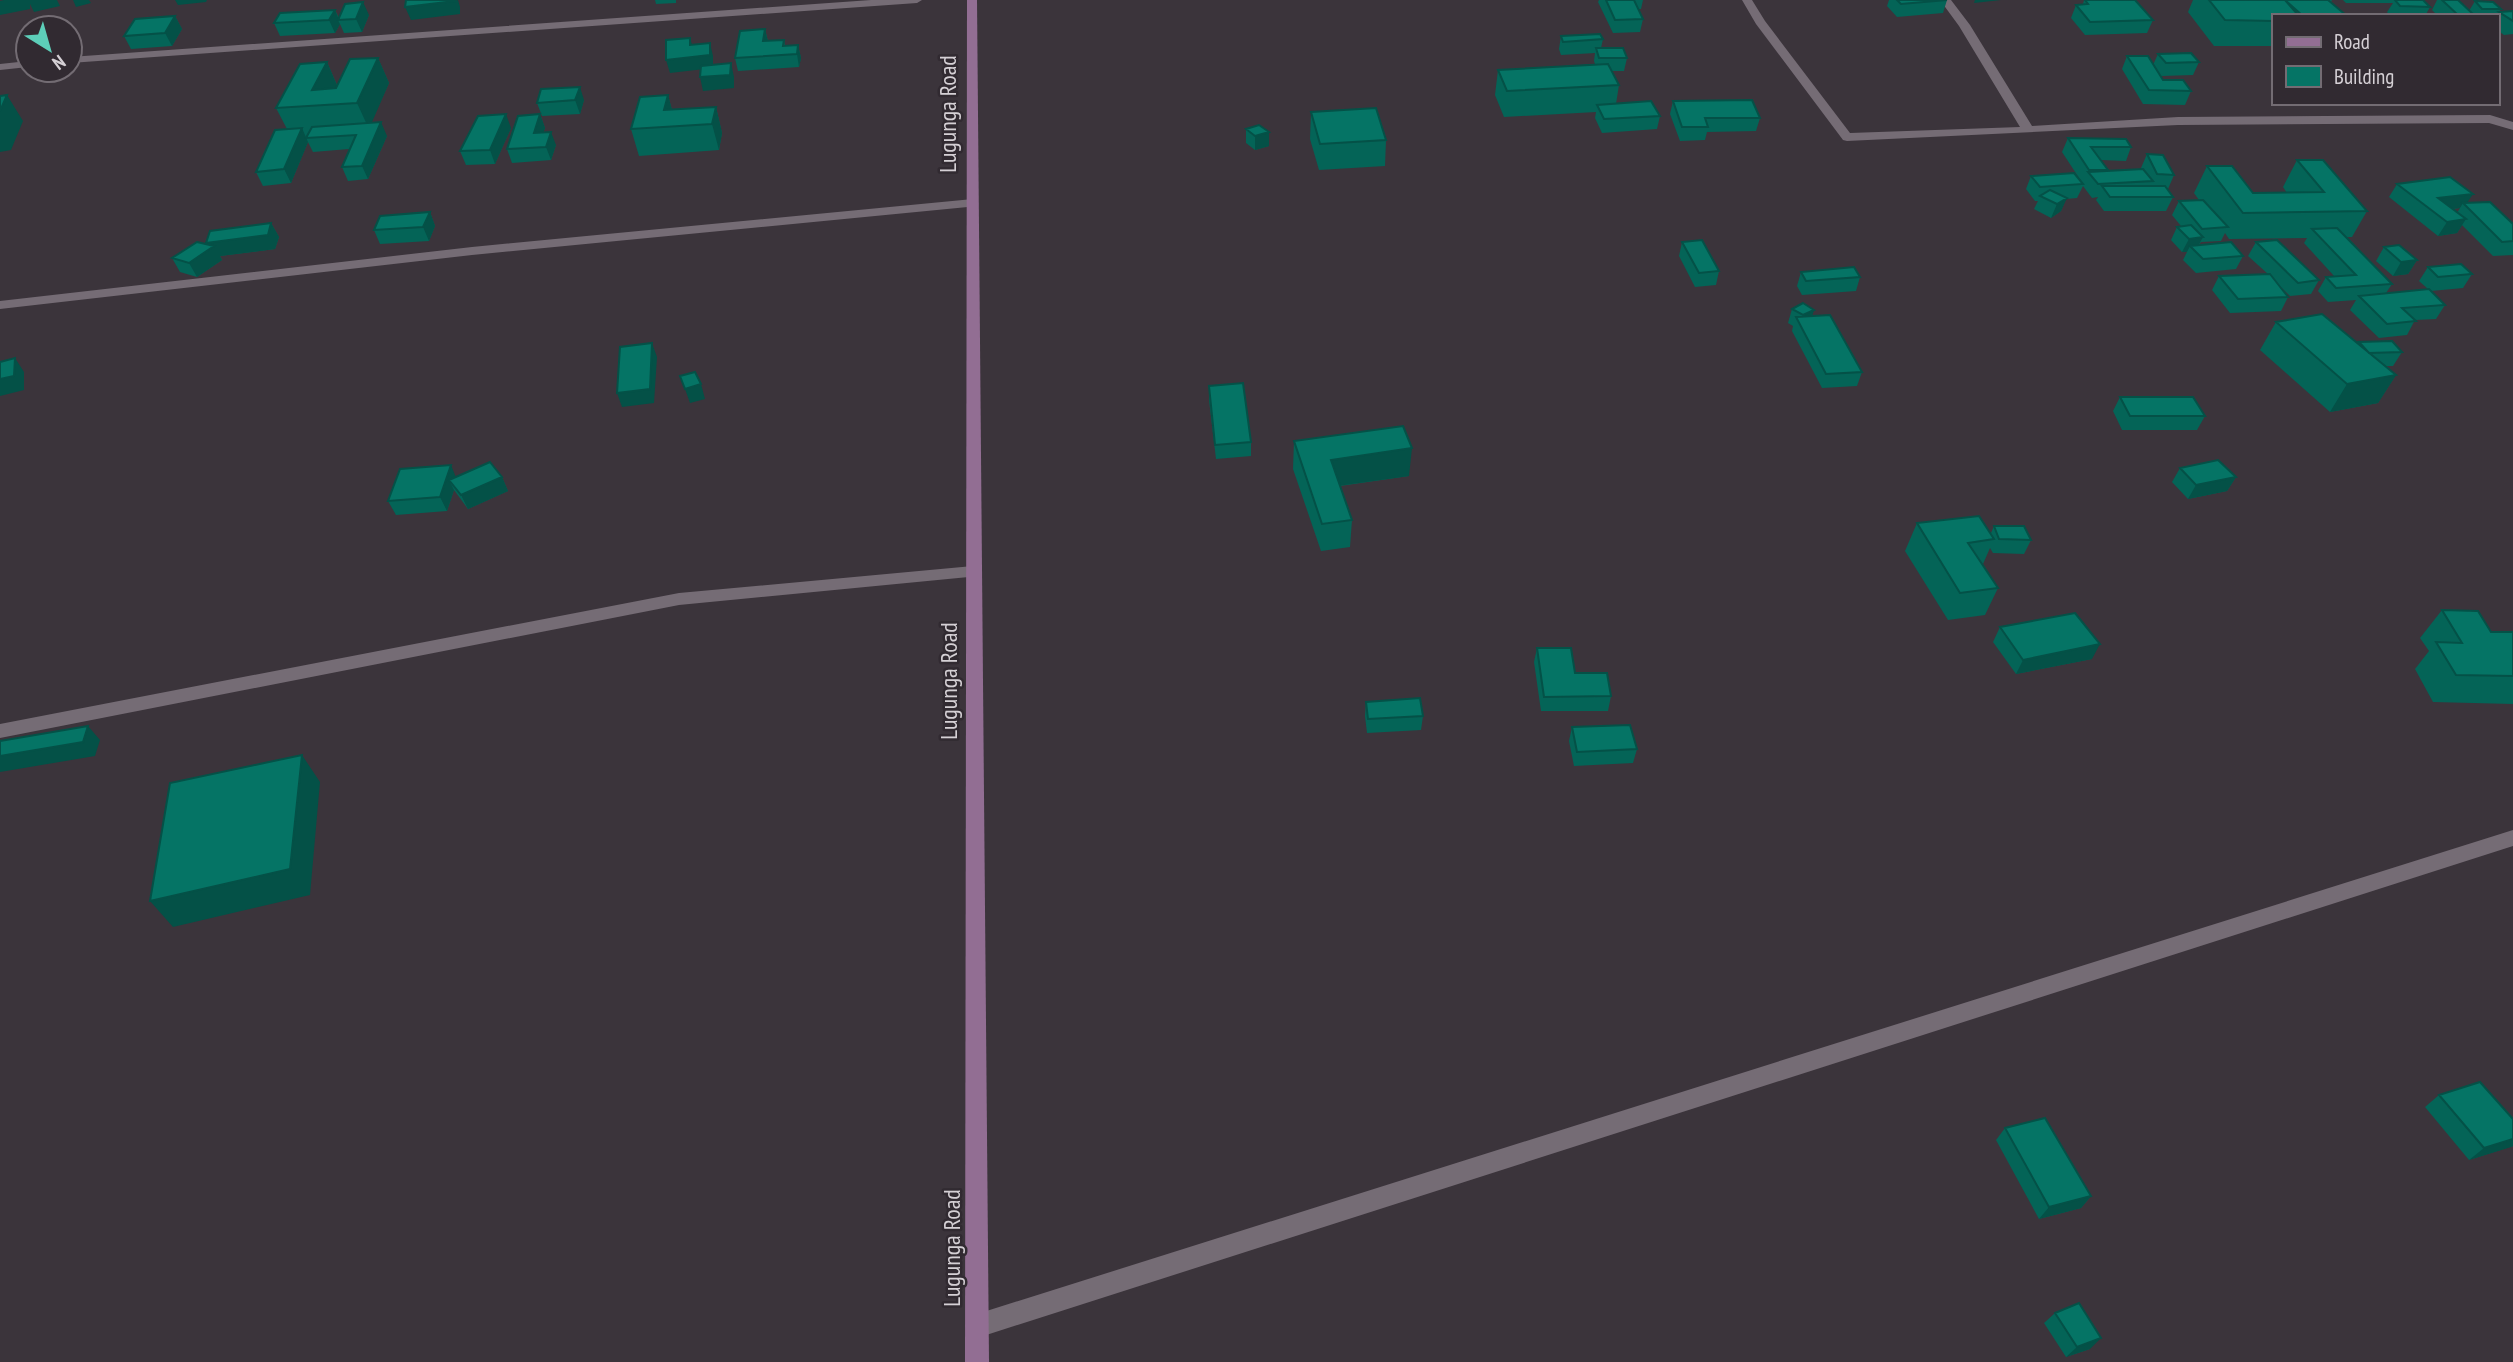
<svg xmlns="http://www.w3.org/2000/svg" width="2513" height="1362" font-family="'PT Sans Narrow',sans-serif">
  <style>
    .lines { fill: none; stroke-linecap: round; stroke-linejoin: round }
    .street { fill: #756c75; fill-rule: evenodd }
    .secondary { fill: #926e93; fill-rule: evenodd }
    .wall { fill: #046457; fill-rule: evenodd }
    .shaded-wall { fill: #045147 }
    .building { fill: #057465; stroke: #045147; stroke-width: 2 }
    .labels { text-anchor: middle; stroke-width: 5; stroke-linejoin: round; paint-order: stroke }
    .street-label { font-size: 24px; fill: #d5d0d5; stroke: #312a31 }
  </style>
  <rect width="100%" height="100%" fill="#3b343b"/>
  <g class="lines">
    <path class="street" d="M 871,0 L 922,0 L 917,3 L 70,63 L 70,57 Z
      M 1742,0 L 1752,0 L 1765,21 L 1850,133 L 2020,127 L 1959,26 L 1940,0 L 1951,0 L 1970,25 L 2032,126 L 2178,117 L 2490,115 L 2513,122 L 2513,130 L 2489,123 L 2178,125 L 1847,141 L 1843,140 L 1756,24 Z
      M 28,61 L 28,67 L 0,70 L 0,64 Z
      M 973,199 L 978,200 L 978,206 L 472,255 L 0,309 L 0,301 L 472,247 Z
      M 973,566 L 981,572 L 979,576 L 679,605 L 0,738 L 0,724 L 679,593 Z
      M 2513,830 L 2513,846 L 977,1338 L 969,1334 L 965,1326 L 969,1318 L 977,1314 Z"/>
    <path class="secondary" d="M 967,0 L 977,0 L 989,1362 L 965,1362 Z"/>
  </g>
  <path class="wall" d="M 655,0 L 676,0 L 676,3 L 656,4 Z
    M 1599,0 L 1643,0 L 1641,9 L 1638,9 L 1643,19 L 1640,32 L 1613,33 L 1598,2 Z
    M 1889,0 L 1947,0 L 1943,13 L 1897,17 L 1887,6 Z
    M 2084,0 L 2153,20 L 2147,33 L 2085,35 L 2071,18 L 2076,5 L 2083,4 Z
    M 2193,0 L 2332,0 L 2331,2 L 2347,16 L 2273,16 L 2273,46 L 2214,46 L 2188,12 Z
    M 2343,0 L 2423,0 L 2430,7 L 2425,16 L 2390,16 L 2387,12 L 2393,3 L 2346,3 Z
    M 2437,0 L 2458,0 L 2469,11 L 2475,1 L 2501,9 L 2499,12 L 2513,11 L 2513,34 L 2504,35 L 2497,30 L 2497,16 L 2438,16 L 2432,10 Z
    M 335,10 L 339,18 L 369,15 L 362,32 L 344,33 L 340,24 L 335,33 L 280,36 L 274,23 Z
    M 175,16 L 182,29 L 172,46 L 131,49 L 124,36 Z
    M 765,29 L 768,41 L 784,40 L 785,46 L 798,45 L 801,58 L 799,67 L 738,71 L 735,58 Z
    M 1561,36 L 1603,39 L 1601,48 L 1627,58 L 1624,71 L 1612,71 L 1619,85 L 1616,104 L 1660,116 L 1657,129 L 1602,133 L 1595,118 L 1596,112 L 1504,117 L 1495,95 L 1498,70 L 1595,64 L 1594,61 L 1595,53 L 1561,55 L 1559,49 Z
    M 2158,54 L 2199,62 L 2193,75 L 2161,76 L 2163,80 L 2191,91 L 2185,105 L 2143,104 L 2122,69 L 2127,56 L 2153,65 Z
    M 378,58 L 389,83 L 371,123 L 387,136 L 368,179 L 348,181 L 342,167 L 349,149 L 313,152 L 308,142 L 291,183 L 263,186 L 256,172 L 287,129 L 276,108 L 327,62 L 337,85 Z
    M 668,95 L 672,110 L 716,107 L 722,133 L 719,150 L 639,156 L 631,129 Z
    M 584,100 L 580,114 L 542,116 L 537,103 Z
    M 1673,101 L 1760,118 L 1756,131 L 1707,132 L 1705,140 L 1680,141 L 1670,114 Z
    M 1311,112 L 1386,140 L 1385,166 L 1319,170 L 1310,139 Z
    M 540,114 L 545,128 L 543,132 L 556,145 L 551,160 L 512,163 L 507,149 Z
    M 511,128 L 495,164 L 466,165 L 460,151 Z
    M 1246,129 L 1269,132 L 1269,146 L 1255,150 L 1246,143 Z
    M 2068,138 L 2131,147 L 2126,161 L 2101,160 L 2108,170 L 2107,171 L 2142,170 L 2141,168 L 2147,154 L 2174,175 L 2168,189 L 2173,197 L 2166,211 L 2104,211 L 2096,200 L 2098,197 L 2092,198 L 2083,186 L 2077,198 L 2066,199 L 2061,211 L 2051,218 L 2034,209 L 2038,201 L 2035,201 L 2026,189 L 2031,176 L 2083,184 L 2062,152 Z
    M 2297,160 L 2367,211 L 2352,237 L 2347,237 L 2392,284 L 2386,293 L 2428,289 L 2419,281 L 2428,267 L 2472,274 L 2463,288 L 2431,291 L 2445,305 L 2436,319 L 2415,320 L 2407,335 L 2379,338 L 2350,310 L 2356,300 L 2328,302 L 2318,291 L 2326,277 L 2335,277 L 2304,243 L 2307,238 L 2229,239 L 2225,233 L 2221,241 L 2201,242 L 2199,245 L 2243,256 L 2236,269 L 2196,273 L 2183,260 L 2187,252 L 2182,252 L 2171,240 L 2177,227 L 2181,226 L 2172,215 L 2179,201 L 2199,200 L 2194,193 L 2207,166 L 2253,193 L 2287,193 L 2283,187 Z
    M 2397,184 L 2467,203 L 2513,224 L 2513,255 L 2493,256 L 2462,225 L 2457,233 L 2438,236 L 2389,197 ZM 2460,208 L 2457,213 L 2452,209 Z
    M 430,212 L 435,226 L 429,241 L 380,244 L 374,230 Z
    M 271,223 L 279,237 L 275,249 L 220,256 L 222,260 L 197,277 L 180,272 L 172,258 L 206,244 Z
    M 1682,242 L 1719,271 L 1716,285 L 1695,287 L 1679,256 Z
    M 2256,242 L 2319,280 L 2311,294 L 2290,296 L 2281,287 L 2288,297 L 2281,311 L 2230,313 L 2212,290 L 2219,276 L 2268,274 L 2248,256 Z
    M 2384,247 L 2417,260 L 2408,274 L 2393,276 L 2376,261 Z
    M 1801,272 L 1860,277 L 1856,291 L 1802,295 L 1797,286 Z
    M 1792,309 L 1812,316 L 1862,372 L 1857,386 L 1822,388 L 1792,331 L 1793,326 L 1788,323 Z
    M 2276,322 L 2358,343 L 2359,342 L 2402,352 L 2393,366 L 2385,366 L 2396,375 L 2378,403 L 2330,412 L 2260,350 Z
    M 1209,386 L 1251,442 L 1251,456 L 1216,459 L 1209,400 Z
    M 2120,397 L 2205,416 L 2197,430 L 2122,430 L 2113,411 Z
    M 1294,441 L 1409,476 L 1340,486 L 1352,520 L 1350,547 L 1321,551 L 1293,469 Z
    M 2180,468 L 2236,477 L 2227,491 L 2188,499 L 2172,482 Z
    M 456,477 L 502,477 L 508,491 L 468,509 L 454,490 L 447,511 L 396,515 L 388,501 Z
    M 1917,523 L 1991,533 L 1994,526 L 2031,540 L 2024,554 L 1993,553 L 1990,548 L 1983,564 L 1998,588 L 1985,615 L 1948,620 L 1905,551 Z
    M 2442,610 L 2491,632 L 2513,632 L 2513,704 L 2433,702 L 2415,669 L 2429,651 L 2420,638 Z
    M 2000,627 L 2092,659 L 2016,674 L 1993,642 Z
    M 1537,648 L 1611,696 L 1608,711 L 1541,711 L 1534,662 Z
    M 1366,702 L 1423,716 L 1421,730 L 1367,733 L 1365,716 Z
    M 1572,727 L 1637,749 L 1633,763 L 1574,766 L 1569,741 Z
    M 2439,1095 L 2513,1119 L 2513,1146 L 2469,1160 L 2425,1107 Z
    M 2005,1128 L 2091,1196 L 2081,1208 L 2039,1219 L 1996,1140 Z
    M 2055,1313 L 2090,1349 L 2066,1357 L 2044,1323 Z"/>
  <path class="shaded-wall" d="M 4,0 L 57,0 L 60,6 L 34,12 L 30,4 L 30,9 L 0,15 L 0,1 Z
    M 73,0 L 89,0 L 91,3 L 76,7 Z
    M 175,0 L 207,0 L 206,2 L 178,5 Z
    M 458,0 L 460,7 L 460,14 L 411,20 L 405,7 Z
    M 1975,0 L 2001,0 L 1974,3 Z
    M 363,2 L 369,15 L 362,32 L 356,19 Z
    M 335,10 L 339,20 L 338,20 L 340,24 L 335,33 L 329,20 Z
    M 175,16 L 182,29 L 172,46 L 165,33 Z
    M 765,29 L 768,42 L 763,41 Z
    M 690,38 L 694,51 L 710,43 L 713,56 L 713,68 L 670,73 L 666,60 L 690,45 Z
    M 798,45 L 801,58 L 799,67 L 797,54 Z
    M 378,58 L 389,83 L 369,129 L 357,103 Z
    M 327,62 L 338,88 L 330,105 L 312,90 Z
    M 731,63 L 734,77 L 734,88 L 703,91 L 700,77 Z
    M 580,87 L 584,100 L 580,114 L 575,100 Z
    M 7,95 L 23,121 L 11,150 L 0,152 L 0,111 Z
    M 668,95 L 675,121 L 664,110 Z
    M 716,107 L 722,133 L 719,150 L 712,124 Z
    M 506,114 L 511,128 L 495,164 L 490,150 Z
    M 540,114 L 545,128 L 539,146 L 534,133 Z
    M 381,122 L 387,136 L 368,179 L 362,166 Z
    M 302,128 L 308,142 L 291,183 L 284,169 Z
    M 551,132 L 556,145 L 551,160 L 546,147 Z
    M 1269,132 L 1269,146 L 1255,150 L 1255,136 Z
    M 2473,194 L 2465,206 L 2463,203 L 2460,208 L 2433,211 L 2438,198 Z
    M 2067,198 L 2061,211 L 2051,218 L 2057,204 Z
    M 430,212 L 435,226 L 429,241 L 423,227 Z
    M 2466,219 L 2457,233 L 2438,236 L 2447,222 Z
    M 271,223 L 279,237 L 275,249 L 220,256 L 222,260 L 197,277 L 189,263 L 206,243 Z
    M 2203,237 L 2196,250 L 2190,246 L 2187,252 L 2182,252 L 2189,239 Z
    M 2417,260 L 2408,274 L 2393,276 L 2401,262 Z
    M 1814,310 L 1810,324 L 1800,325 L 1803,315 Z
    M 652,343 L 657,357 L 654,403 L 622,407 L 617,393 Z
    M 15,358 L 24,372 L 24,390 L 0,396 L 0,379 Z
    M 2396,375 L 2378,403 L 2330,412 L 2347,384 Z
    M 701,384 L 705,399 L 690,403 L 685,389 Z
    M 1412,448 L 1409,476 L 1330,487 L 1331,460 Z
    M 451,465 L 457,480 L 449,480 L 454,490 L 447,511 L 440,497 Z
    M 502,477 L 508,491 L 468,509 L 461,495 Z
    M 2236,477 L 2227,491 L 2188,499 L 2196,485 Z
    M 2100,644 L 2092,659 L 2016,674 L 2023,660 Z
    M 88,726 L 100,740 L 95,756 L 0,772 L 0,756 Z
    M 302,755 L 320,782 L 310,895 L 173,927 L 150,901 Z
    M 2513,1139 L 2513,1146 L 2511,1147 L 2469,1160 L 2484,1148 Z
    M 2091,1196 L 2081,1208 L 2039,1219 L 2049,1207 Z
    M 2101,1338 L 2090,1349 L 2066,1357 L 2077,1347 Z"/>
  <path class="building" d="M 406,0 L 455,0 L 455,1 L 405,7 Z
    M 1606,0 L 1634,0 L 1643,19 L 1615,20 Z
    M 1897,0 L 1947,0 L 1901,4 Z
    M 2085,0 L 2135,0 L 2153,20 L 2090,22 L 2076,5 L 2088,4 Z
    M 2209,0 L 2285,0 L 2299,16 L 2273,16 L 2273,21 L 2225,20 Z
    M 2285,0 L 2328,0 L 2347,16 L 2303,16 Z
    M 2395,0 L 2423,0 L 2430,7 L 2400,6 Z
    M 2442,0 L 2458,0 L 2474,15 L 2458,15 Z
    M 2475,1 L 2493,2 L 2501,9 L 2482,9 Z
    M 363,2 L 356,19 L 338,20 L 345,4 Z
    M 335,10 L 329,20 L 274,23 L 280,13 Z
    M 2513,11 L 2513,21 L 2499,12 Z
    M 175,16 L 165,33 L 124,36 L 135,19 Z
    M 765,29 L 763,41 L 784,40 L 783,46 L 798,45 L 797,54 L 735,58 L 740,31 Z
    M 1600,34 L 1603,39 L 1563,42 L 1561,36 Z
    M 690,38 L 690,45 L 710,43 L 710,55 L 666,60 L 666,40 Z
    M 1596,48 L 1623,48 L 1627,58 L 1599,58 Z
    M 2191,53 L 2199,62 L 2166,63 L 2158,54 Z
    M 2127,56 L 2148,56 L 2163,80 L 2183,80 L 2191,91 L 2149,90 Z
    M 378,58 L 357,103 L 276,108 L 300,64 L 327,62 L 312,90 L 336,88 L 350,59 Z
    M 731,63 L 730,75 L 700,77 L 701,66 Z
    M 1608,64 L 1619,85 L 1507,91 L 1498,70 Z
    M 580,87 L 575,100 L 537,103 L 541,89 Z
    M 7,95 L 0,111 L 0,96 Z
    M 668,95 L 664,110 L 716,107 L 712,124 L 631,129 L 640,97 Z
    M 1752,100 L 1760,118 L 1705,118 L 1708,127 L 1682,127 L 1673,101 Z
    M 1651,101 L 1660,116 L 1604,119 L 1597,105 Z
    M 1376,108 L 1386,140 L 1320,144 L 1311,112 Z
    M 506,114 L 490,150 L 460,151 L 478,116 Z
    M 540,114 L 534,133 L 551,132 L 546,147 L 507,149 L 518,116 Z
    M 381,122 L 362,166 L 342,167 L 356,135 L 306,138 L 312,127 Z
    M 1259,125 L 1269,132 L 1255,136 L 1246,129 Z
    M 302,128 L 284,169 L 256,172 L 275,130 Z
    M 2068,138 L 2126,139 L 2131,147 L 2091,147 L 2108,170 L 2089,170 Z
    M 2147,154 L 2163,155 L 2174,175 L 2157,174 Z
    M 2297,160 L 2323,160 L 2367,211 L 2243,213 L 2207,166 L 2232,166 L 2253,193 L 2324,192 Z
    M 2143,169 L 2153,181 L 2098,184 L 2088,172 Z
    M 2074,173 L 2083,184 L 2040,187 L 2031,176 Z
    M 2450,177 L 2473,194 L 2438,198 L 2466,219 L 2447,222 L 2397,184 Z
    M 2102,186 L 2165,186 L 2173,197 L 2110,197 Z
    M 2050,190 L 2067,198 L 2057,204 L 2040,196 Z
    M 2203,200 L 2228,227 L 2202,229 L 2179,201 Z
    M 2490,202 L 2513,224 L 2513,241 L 2502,242 L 2463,203 Z
    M 430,212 L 423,227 L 374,230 L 380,216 Z
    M 271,223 L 268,235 L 206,243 L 210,231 Z
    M 2191,225 L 2203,237 L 2189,239 L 2177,227 Z
    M 2337,228 L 2392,284 L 2336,288 L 2326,277 L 2356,275 L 2312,229 Z
    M 1702,240 L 1719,271 L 1699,273 L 1682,242 Z
    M 2277,240 L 2319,280 L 2298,283 L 2256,242 Z
    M 197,242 L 214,246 L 189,263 L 172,258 Z
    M 2231,242 L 2243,256 L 2203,259 L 2190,246 Z
    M 2399,245 L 2417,260 L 2401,262 L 2384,247 Z
    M 2461,264 L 2472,274 L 2438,277 L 2428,267 Z
    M 1854,267 L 1860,277 L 1806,281 L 1801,272 Z
    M 2270,274 L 2288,297 L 2238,299 L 2219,276 Z
    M 2429,289 L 2445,305 L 2402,308 L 2416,321 L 2387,324 L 2359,296 Z
    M 1803,303 L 1814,310 L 1803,315 L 1792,309 Z
    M 2322,314 L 2396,375 L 2347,384 L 2276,322 Z
    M 1830,315 L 1862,372 L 1826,374 L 1796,317 Z
    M 2392,341 L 2402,352 L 2369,353 L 2359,342 Z
    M 652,343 L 650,389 L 617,393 L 620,347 Z
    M 15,358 L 14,376 L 0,379 L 0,362 Z
    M 695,372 L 701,384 L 685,389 L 680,376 Z
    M 1243,383 L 1251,442 L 1215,445 L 1209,386 Z
    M 2120,397 L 2193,397 L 2205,416 L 2130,416 Z
    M 1403,426 L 1412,448 L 1331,460 L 1352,520 L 1322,524 L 1294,441 Z
    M 2218,460 L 2236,477 L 2196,485 L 2180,468 Z
    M 490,462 L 502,477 L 461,495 L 449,480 Z
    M 451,465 L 440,497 L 388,501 L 400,469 Z
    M 1979,516 L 1994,539 L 1968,543 L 1998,588 L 1960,593 L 1917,523 Z
    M 1994,526 L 2024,526 L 2031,540 L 1999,539 Z
    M 2442,610 L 2478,611 L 2491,632 L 2513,632 L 2513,676 L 2456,675 L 2436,642 L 2462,643 Z
    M 2075,613 L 2100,644 L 2023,660 L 2000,627 Z
    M 1537,648 L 1571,648 L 1575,673 L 1607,673 L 1611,696 L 1544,697 Z
    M 1420,698 L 1423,716 L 1368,719 L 1366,702 Z
    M 1630,725 L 1637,749 L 1577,752 L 1572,727 Z
    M 88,726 L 83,742 L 0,756 L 0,741 Z
    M 302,755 L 290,869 L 150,901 L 170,783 Z
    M 2480,1082 L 2513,1119 L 2513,1139 L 2484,1148 L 2439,1095 Z
    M 2045,1118 L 2091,1196 L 2049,1207 L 2005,1128 Z
    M 2079,1303 L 2101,1338 L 2077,1347 L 2055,1313 Z"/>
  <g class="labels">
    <g class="street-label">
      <text transform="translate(948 114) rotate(-90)" y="8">Lugunga Road</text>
      <text transform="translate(949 681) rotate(-90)" y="8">Lugunga Road</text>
      <text transform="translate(952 1248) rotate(-90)" y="8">Lugunga Road</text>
    </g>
  </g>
  <rect x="2272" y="14" width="228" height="91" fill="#312a31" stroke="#736c73" stroke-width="2"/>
  <rect x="2286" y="37" width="35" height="10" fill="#926e93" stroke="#736c73" stroke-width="2"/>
  <text x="2334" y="49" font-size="21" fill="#d5d0d5">Road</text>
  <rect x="2286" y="66" width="35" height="21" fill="#057465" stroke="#736c73" stroke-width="2"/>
  <text x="2334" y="84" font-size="21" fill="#d5d0d5">Building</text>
  <g transform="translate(49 49) rotate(143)"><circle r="33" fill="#312a31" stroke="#736c73" stroke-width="2"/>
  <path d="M0-5L12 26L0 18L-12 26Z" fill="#5dceb9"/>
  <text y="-10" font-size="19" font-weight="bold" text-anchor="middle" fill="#d5d0d5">N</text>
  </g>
</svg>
